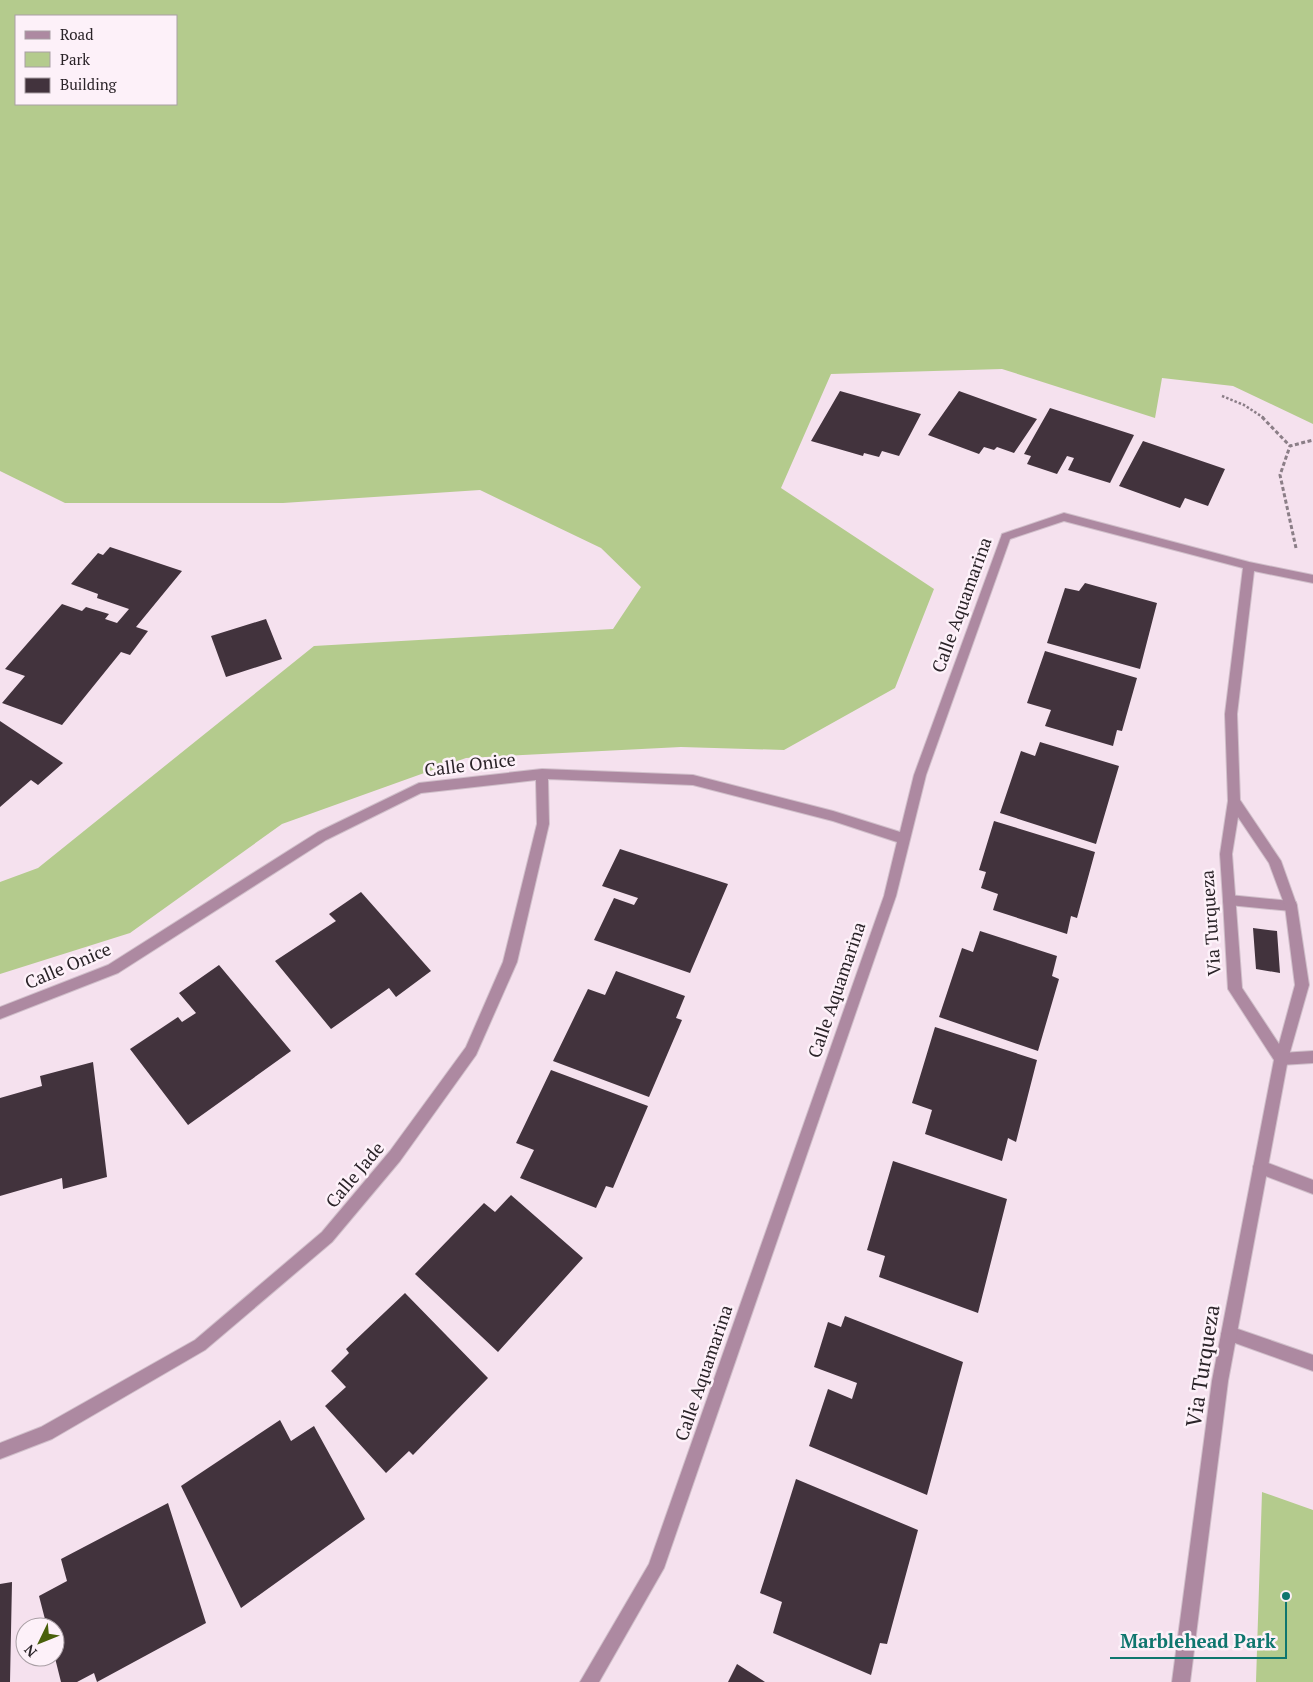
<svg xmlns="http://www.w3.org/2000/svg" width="1313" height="1682" font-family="'PT Serif',serif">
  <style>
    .green { fill: #b4cb8d; fill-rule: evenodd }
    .building { fill: #42333d }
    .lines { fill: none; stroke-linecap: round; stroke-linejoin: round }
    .service-casing { stroke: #d0bfca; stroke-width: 2 }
    .minor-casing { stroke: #d0bfca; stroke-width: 2 }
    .path-far1 { stroke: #8b7e87; stroke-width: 2.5; stroke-dasharray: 2.5 2; stroke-linecap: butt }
    .path { stroke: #8b7e87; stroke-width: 3; stroke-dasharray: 4 2.5; stroke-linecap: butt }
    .service { fill: #ad89a1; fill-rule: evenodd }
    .minor { fill: #ad89a1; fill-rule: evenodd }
    .labels { text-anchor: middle; stroke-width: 5; stroke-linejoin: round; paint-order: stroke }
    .street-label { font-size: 18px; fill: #2a2328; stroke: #fdf1f9 }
    .near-street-label { font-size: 21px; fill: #2a2328; stroke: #fdf1f9 }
    .leader { fill: none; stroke: #0f766e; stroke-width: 2 }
    .callout-dot { fill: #0f766e; stroke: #fdf1f9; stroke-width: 2 }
    .callout-label { font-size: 19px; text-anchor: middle; font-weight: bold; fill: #0f766e; stroke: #fdf1f9; stroke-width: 5; stroke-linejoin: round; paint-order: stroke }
  </style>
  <rect width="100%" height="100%" fill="#f5e1ee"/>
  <path class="green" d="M 0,0 L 1313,0 L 1313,424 L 1233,386 L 1162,378 L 1155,418 L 1002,369 L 831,374 L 781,488 L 934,589 L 895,688 L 784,750 L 681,747 L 466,758 L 282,824 L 130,933 L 0,974 L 0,882 L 38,868 L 314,646 L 613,629 L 641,587 L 601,548 L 480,490 L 283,503 L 65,503 L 0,471 ZM 16,16 L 176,16 L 176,104 L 16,104 Z
    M 1262,1492 L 1313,1510 L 1313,1682 L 1256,1682 Z"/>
  <path class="building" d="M 840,391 L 921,414 L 899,456 L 882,451 L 879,457 L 864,453 L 863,456 L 811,441 Z
    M 959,391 L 1037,419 L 1014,453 L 997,447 L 994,450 L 984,447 L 979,454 L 928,435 Z
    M 1050,408 L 1134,435 L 1110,483 L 1068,470 L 1074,458 L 1067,456 L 1057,474 L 1027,464 L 1031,456 L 1024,454 Z
    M 1143,441 L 1225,469 L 1208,506 L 1185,498 L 1180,508 L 1119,486 Z
    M 110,547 L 182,571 L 136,627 L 148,631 L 130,655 L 121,652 L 62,725 L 2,703 L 25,676 L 5,669 L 62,604 L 82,611 L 86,607 L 109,614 L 105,619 L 117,623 L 129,609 L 97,598 L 98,594 L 71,584 L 98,553 L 103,555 Z
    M 1085,583 L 1157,603 L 1140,669 L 1047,643 L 1065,588 L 1079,591 Z
    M 266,619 L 282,659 L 226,677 L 211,636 Z
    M 1045,651 L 1137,678 L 1122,731 L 1117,730 L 1113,746 L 1045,726 L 1051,710 L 1027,703 Z
    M 0,721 L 63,763 L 38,785 L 31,780 L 0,807 Z
    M 1040,742 L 1119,766 L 1096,844 L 1000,813 L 1021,751 L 1035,756 Z
    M 994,821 L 1095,852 L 1077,918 L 1071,916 L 1067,934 L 993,910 L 998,894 L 981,888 L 986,872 L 979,870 Z
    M 620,849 L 728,884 L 690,973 L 594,940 L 614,898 L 634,905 L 638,898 L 602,886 Z
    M 361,892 L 431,971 L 396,997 L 389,988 L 331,1029 L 275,961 L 336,921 L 329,914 Z
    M 1253,928 L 1277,931 L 1280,973 L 1256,969 Z
    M 980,931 L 1057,956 L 1052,976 L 1059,979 L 1038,1051 L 939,1017 L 962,948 L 973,952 Z
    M 219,965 L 291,1051 L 188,1125 L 130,1049 L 178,1017 L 182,1022 L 196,1013 L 179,993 Z
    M 616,971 L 685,996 L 676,1018 L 682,1020 L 649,1097 L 553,1061 L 588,989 L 605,995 Z
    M 935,1027 L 1037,1060 L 1016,1142 L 1008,1138 L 1002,1161 L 925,1134 L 932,1110 L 912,1103 Z
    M 93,1062 L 107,1177 L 63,1189 L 62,1178 L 0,1196 L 0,1098 L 42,1086 L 40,1076 Z
    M 551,1070 L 648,1106 L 613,1188 L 606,1186 L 596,1208 L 520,1178 L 534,1150 L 516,1143 Z
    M 893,1161 L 1007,1199 L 978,1313 L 879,1277 L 885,1256 L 867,1250 Z
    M 511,1195 L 583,1258 L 498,1352 L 415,1274 L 484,1203 L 495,1212 Z
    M 405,1293 L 488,1378 L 413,1455 L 409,1451 L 386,1473 L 325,1406 L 346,1387 L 331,1371 L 349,1353 L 346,1349 Z
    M 845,1316 L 963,1362 L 927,1495 L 809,1446 L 828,1389 L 852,1399 L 857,1383 L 814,1367 L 828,1322 L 841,1327 Z
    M 280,1420 L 291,1441 L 314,1426 L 365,1519 L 241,1608 L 181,1486 Z
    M 796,1479 L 918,1530 L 887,1644 L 880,1643 L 871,1675 L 773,1633 L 782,1602 L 760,1593 Z
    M 168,1503 L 206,1623 L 97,1682 L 94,1673 L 77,1682 L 61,1682 L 55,1658 L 55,1627 L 47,1627 L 39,1596 L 67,1581 L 61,1559 Z
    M 12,1582 L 10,1682 L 0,1682 L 0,1584 Z
    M 737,1664 L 765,1682 L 728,1682 Z"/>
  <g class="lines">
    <g class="service-casing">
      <path id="service" d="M 1229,895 L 1291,901 L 1296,902 L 1297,906 L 1296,910 L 1291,911 L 1229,905 L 1224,904 L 1223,900 L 1224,896 Z
        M 1313,1051 L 1313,1063 L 1281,1065 L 1276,1063 L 1274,1059 L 1276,1055 L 1281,1053 Z
        M 1260,1160 L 1313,1180 L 1313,1194 L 1255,1172 L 1253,1167 L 1255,1162 Z
        M 1229,1326 L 1313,1355 L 1313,1371 L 1224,1339 L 1221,1334 L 1224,1329 Z"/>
    </g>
    <g class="minor-casing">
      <path id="minor" d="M 1064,513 L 1249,562 L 1313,575 L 1313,583 L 1254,571 L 1237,714 L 1240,800 L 1281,861 L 1297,906 L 1309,985 L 1288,1059 L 1228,1381 L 1190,1682 L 1172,1682 L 1212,1381 L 1274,1060 L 1228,989 L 1223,900 L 1220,854 L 1228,801 L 1225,714 L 1243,568 L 1064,521 L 1010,539 L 926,775 L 896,896 L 664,1568 L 599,1682 L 580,1682 L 649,1564 L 884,896 L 897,842 L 833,821 L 693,785 L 548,779 L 549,824 L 517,962 L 476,1055 L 400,1161 L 332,1242 L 205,1350 L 52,1439 L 0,1459 L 0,1443 L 41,1427 L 195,1340 L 322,1232 L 390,1151 L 466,1047 L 503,962 L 537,824 L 536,780 L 421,793 L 326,840 L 118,973 L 0,1019 L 0,1007 L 108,965 L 318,832 L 419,783 L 542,769 L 693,775 L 833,811 L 900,832 L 914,775 L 1001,537 L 1002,534 ZM 1238,817 L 1269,863 L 1285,906 L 1295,985 L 1279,1044 L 1242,988 L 1232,854 Z"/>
    </g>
    <path class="path-far1" d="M 1222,396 L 1244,405 L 1264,418"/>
    <path class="path" d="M 1262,417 L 1290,446
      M 1296,548 L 1280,475 L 1290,446 L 1313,440"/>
    <use href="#service" class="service"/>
    <use href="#minor" class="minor"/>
  </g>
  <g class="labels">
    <g class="street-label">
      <text transform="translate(962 605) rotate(-70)" y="6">Calle Aquamarina</text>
      <text transform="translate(470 765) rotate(-7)" y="6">Calle Onice</text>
      <text transform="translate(1211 923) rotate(-94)" y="6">Via Turqueza</text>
      <text transform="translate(68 966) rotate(-23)" y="6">Calle Onice</text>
      <text transform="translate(837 990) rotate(-71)" y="6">Calle Aquamarina</text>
      <text transform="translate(355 1175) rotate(-50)" y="6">Calle Jade</text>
      <text transform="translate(704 1373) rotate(-71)" y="6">Calle Aquamarina</text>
    </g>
    <g class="near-street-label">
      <text transform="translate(1203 1366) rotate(-81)" y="7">Via Turqueza</text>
    </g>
  </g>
  <path class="leader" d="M1286 1596L1286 1658H1110"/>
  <circle class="callout-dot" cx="1286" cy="1596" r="5"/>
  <g class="callout-label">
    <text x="1198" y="1648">Marblehead Park</text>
  </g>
  <rect x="15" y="15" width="162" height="90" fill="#fdf1f9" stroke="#a99fa5"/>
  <rect x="25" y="31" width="25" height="8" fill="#ad89a1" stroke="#a99fa5"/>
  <text x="60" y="40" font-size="15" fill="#2a2328">Road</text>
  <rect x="25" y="52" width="25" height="15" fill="#b4cb8d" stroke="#a99fa5"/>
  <text x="60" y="65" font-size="15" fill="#2a2328">Park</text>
  <rect x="25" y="78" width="25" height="15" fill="#42333d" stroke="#a99fa5"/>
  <text x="60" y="90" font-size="15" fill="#2a2328">Building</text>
  <g transform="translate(40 1642) rotate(227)"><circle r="24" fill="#fdf1f9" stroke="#a99fa5"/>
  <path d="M0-4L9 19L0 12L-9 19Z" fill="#49600b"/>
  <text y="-8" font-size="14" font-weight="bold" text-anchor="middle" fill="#2a2328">N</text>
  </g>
</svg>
